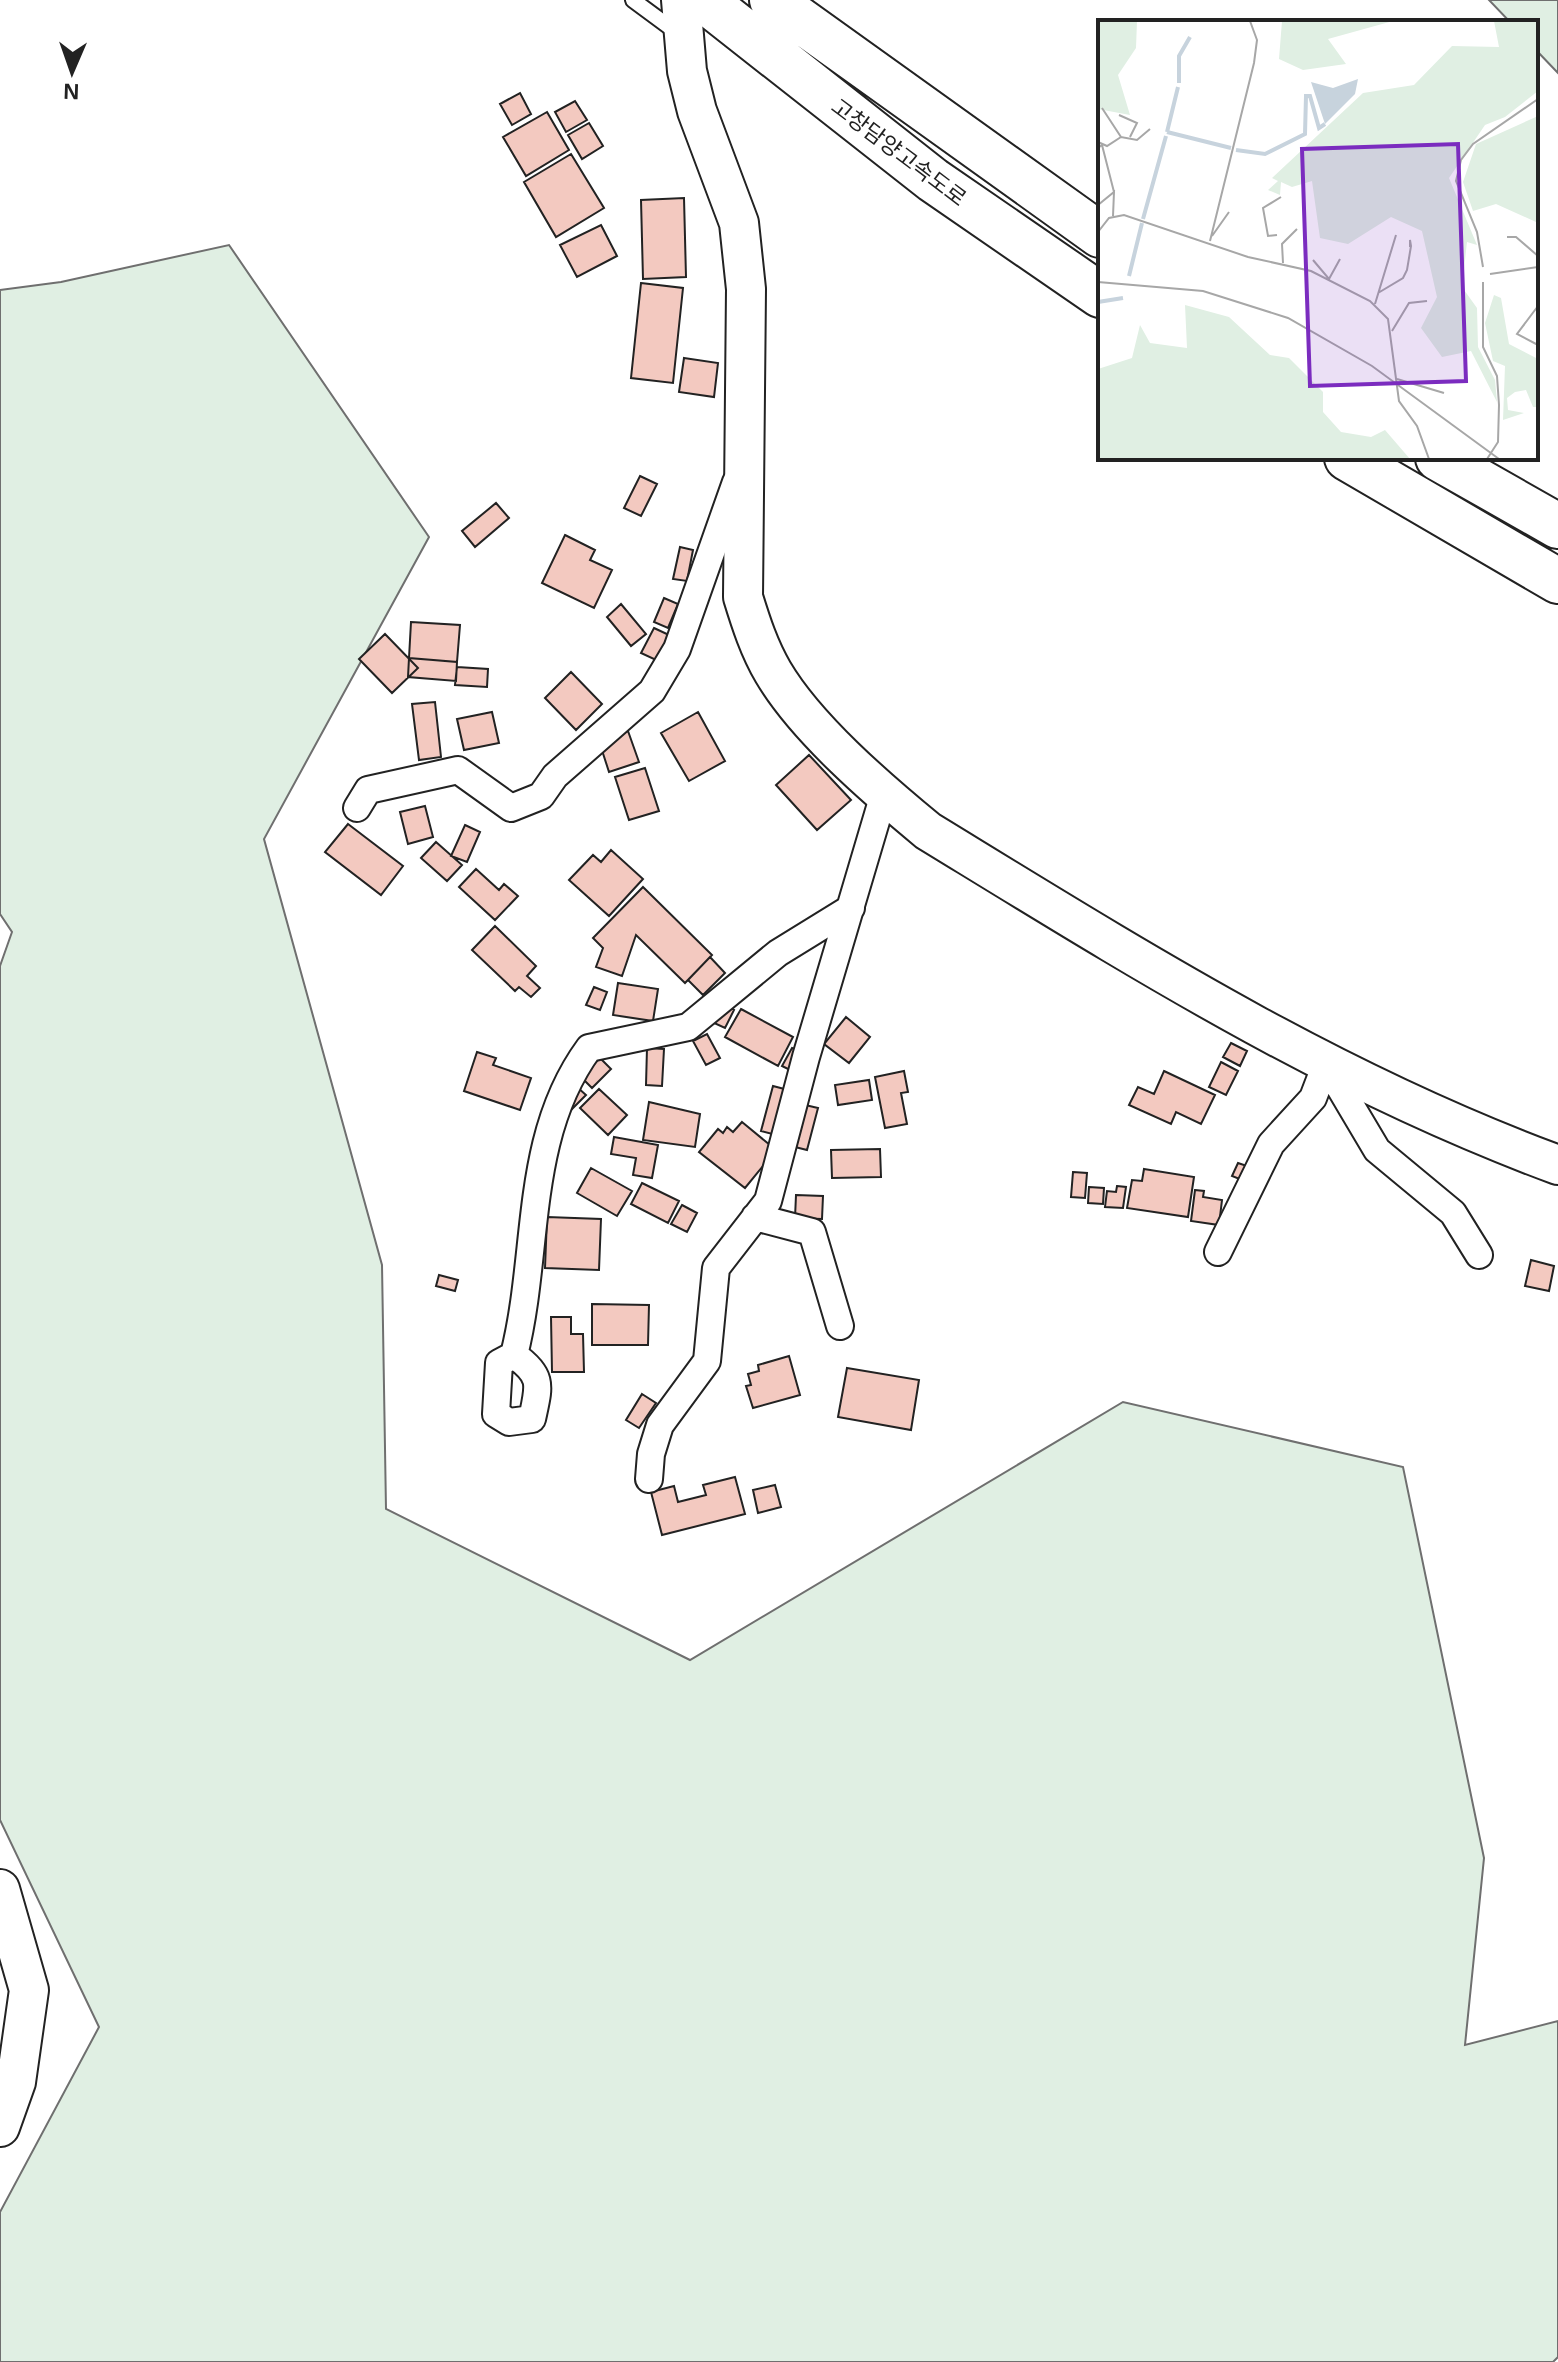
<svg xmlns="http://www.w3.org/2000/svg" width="1558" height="2362" font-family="Helvetica,'Noto Sans KR',sans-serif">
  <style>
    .green { fill: #e0efe3; stroke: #6f6f6f; stroke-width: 2 }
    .building { fill: #f3c9c0; stroke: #222; stroke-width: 2 }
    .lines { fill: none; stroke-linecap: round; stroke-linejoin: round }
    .lane-casing { stroke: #222; stroke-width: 18 }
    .street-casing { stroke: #222; stroke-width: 30 }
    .secondary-casing { stroke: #222; stroke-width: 42 }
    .highway-casing { stroke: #222; stroke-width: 48 }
    .lane { stroke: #fff; stroke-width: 14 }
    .street { stroke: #fff; stroke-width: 26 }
    .secondary { stroke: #fff; stroke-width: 38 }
    .highway { stroke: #fff; stroke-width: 44 }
    .labels { text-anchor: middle; stroke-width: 6; stroke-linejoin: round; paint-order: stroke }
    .street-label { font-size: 22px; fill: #222; stroke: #fff }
    .inset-river { fill: none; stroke: #c7d3dd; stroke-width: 4 }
    .inset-road { fill: none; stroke: #a7a7a7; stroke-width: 2 }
    .view { fill: #7b2cbf; fill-opacity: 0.15; stroke: #7b2cbf; stroke-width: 4 }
    .inset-edge { fill: none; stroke: #222; stroke-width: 4 }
  </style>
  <rect width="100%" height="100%" fill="#fff"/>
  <path class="green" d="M 1489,0 L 1558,0 L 1558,73 L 1536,50 L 1536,22 L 1510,22 Z
    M 229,245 L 429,537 L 264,839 L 382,1265 L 386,1509 L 690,1660 L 1123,1402 L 1403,1467 L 1484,1858 L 1465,2045 L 1558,2021 L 1558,2357 L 1553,2362 L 0,2362 L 0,2212 L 99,2027 L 0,1820 L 0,966 L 12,932 L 0,914 L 0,290 L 61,282 Z"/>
  <path class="building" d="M 520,93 L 531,114 L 512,125 L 500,104 Z
    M 575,101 L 587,120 L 566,132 L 555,112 Z
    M 547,112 L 569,150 L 526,176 L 503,137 Z
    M 589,123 L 603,146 L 582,159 L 568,135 Z
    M 571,154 L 604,208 L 556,237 L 524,182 Z
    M 684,198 L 686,277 L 643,279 L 641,200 Z
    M 601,225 L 617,256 L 577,277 L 560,245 Z
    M 641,283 L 683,288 L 673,383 L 631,378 Z
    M 684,358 L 718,363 L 714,397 L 679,392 Z
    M 640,476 L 657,484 L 641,516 L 624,508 Z
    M 496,503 L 509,518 L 475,547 L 462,531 Z
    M 565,535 L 595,550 L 590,560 L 612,570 L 594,608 L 542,583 Z
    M 680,547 L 693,550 L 687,581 L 673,579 Z
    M 664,598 L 678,604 L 668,628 L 654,622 Z
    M 621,604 L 646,634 L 631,646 L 607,617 Z
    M 411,622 L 460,625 L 457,662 L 409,658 Z
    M 654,628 L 669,635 L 656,660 L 641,653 Z
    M 385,634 L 418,668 L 392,693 L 359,659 Z
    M 409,658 L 457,662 L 456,681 L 408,677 Z
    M 457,667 L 488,669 L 487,687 L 455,685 Z
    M 571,672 L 602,704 L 576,730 L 545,698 Z
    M 435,702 L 441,757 L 419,760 L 412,704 Z
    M 492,712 L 499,743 L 464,750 L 457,719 Z
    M 698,712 L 725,761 L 689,781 L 661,733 Z
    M 628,731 L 639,762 L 609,772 L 599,741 Z
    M 809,755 L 851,800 L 817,830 L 776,785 Z
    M 645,768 L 659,811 L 629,820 L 615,777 Z
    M 425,806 L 433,837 L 408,844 L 400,812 Z
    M 348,824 L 403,866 L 381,895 L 325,852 Z
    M 465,825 L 480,832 L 467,862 L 451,856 Z
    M 436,842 L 462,865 L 447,881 L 421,858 Z
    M 611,850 L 643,879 L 609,916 L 569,880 L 593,855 L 601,862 Z
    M 476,869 L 499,890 L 504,884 L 518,896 L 495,920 L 459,887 Z
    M 643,887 L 712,955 L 685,983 L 636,935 L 622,976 L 596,967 L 603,948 L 593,938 Z
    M 495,926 L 536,966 L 527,976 L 540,988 L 531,997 L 519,987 L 515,991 L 472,950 Z
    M 710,957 L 725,973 L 703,995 L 688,980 Z
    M 618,983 L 658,989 L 653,1021 L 613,1015 Z
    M 594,987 L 607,992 L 600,1010 L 586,1005 Z
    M 722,1003 L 734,1010 L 725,1028 L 712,1022 Z
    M 741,1009 L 793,1037 L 778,1066 L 725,1037 Z
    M 846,1017 L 870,1037 L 849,1063 L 824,1044 Z
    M 707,1034 L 720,1058 L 706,1065 L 693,1041 Z
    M 1231,1043 L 1247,1051 L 1240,1066 L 1223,1057 Z
    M 647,1048 L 664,1049 L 662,1086 L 646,1085 Z
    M 792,1048 L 804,1053 L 794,1072 L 782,1066 Z
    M 477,1052 L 496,1058 L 493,1065 L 531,1078 L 520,1110 L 464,1091 Z
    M 600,1058 L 611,1069 L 592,1088 L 581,1077 Z
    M 1221,1062 L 1238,1071 L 1226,1095 L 1209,1087 Z
    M 904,1071 L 908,1092 L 901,1093 L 907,1124 L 885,1128 L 875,1077 Z
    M 1164,1071 L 1215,1095 L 1201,1124 L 1176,1112 L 1171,1124 L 1129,1105 L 1138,1087 L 1154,1094 Z
    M 869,1080 L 872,1100 L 838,1105 L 835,1085 Z
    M 773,1086 L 792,1091 L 780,1136 L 761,1131 Z
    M 577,1087 L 586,1095 L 572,1109 L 564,1101 Z
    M 599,1089 L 627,1115 L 608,1135 L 580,1108 Z
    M 649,1102 L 700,1114 L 695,1147 L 643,1140 Z
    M 801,1104 L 818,1108 L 807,1150 L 791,1146 Z
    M 742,1122 L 776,1150 L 745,1188 L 699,1152 L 718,1129 L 723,1133 L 727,1127 L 733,1132 Z
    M 614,1137 L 658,1145 L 652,1178 L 633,1175 L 636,1158 L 611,1154 Z
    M 880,1149 L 881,1177 L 832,1178 L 831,1150 Z
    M 1238,1163 L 1253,1168 L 1247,1182 L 1232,1176 Z
    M 591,1168 L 632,1191 L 617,1216 L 577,1193 Z
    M 1144,1169 L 1194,1177 L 1188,1217 L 1127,1208 L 1132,1180 L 1142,1181 Z
    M 1073,1172 L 1087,1173 L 1085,1198 L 1071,1197 Z
    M 642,1183 L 679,1201 L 668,1223 L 631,1204 Z
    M 1117,1186 L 1126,1187 L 1123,1208 L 1105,1207 L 1107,1191 L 1116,1192 Z
    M 1089,1187 L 1104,1188 L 1103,1204 L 1088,1203 Z
    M 1195,1190 L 1204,1191 L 1203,1197 L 1222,1200 L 1219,1225 L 1191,1221 Z
    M 796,1195 L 823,1196 L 822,1219 L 795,1218 Z
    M 682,1205 L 697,1213 L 687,1232 L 671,1224 Z
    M 547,1217 L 601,1219 L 599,1270 L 545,1268 Z
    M 1531,1260 L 1554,1266 L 1549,1291 L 1525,1286 Z
    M 439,1275 L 458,1280 L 455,1291 L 436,1286 Z
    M 592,1304 L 649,1305 L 648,1345 L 592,1345 Z
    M 551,1317 L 571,1317 L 571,1334 L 583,1334 L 584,1372 L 552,1372 Z
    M 789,1356 L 800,1395 L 753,1408 L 746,1386 L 751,1385 L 748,1374 L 759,1371 L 758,1365 Z
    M 847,1368 L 919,1380 L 911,1430 L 838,1417 Z
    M 642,1394 L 656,1403 L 639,1428 L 626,1420 Z
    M 735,1477 L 745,1514 L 662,1535 L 651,1492 L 674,1486 L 678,1502 L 706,1495 L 703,1485 Z
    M 775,1485 L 781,1507 L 758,1513 L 753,1490 Z"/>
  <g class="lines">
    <g class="lane-casing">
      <path id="lane" d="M 633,0 L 679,34"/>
    </g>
    <g class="street-casing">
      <path id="street" d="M 357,808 L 368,790 L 458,770 L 511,808 L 541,796 L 555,776 L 652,691 L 677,649 L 736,482
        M 1326,1064 L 1377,1150 L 1453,1213 L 1479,1255
        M 755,1217 L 812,1232 L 840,1326
        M 1218,1252 L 1271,1144 L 1313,1098 L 1326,1064
        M 514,1355 C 544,1376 539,1386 532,1419 L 509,1422 L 496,1414 L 499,1363 L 514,1355 C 540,1252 523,1138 589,1048 L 688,1027 L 778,953 L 851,908
        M 649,1479 L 651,1454 L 660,1425 L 707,1361 L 716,1268 L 768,1201 L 806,1057 L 884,794"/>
    </g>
    <g class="secondary-casing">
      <path id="secondary" d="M 681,0 L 687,71 L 697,111 L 739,223 L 746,289 L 743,597 C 751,623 759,648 773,672 C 806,728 877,789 928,831 C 1134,957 1330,1081 1558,1165
        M 0,1889 L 29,1990 L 16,2082 L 0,2127"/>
    </g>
    <g class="highway-casing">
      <path id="highway" d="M 704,0 L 933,180 L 1100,295
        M 772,0 L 1100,235
        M 1347,458 L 1558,581
        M 1438,458 L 1558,526"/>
    </g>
    <use href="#lane" class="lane"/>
    <use href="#street" class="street"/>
    <use href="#secondary" class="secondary"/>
    <use href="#highway" class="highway"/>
  </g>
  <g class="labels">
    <g class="street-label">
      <text transform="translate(899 152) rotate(37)" y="8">고창담양고속도로</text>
    </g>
  </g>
  <g transform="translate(1098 20)">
    <rect width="440" height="440" fill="#fff"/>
    <path d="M 0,1 L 39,1 L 38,28 L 20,55 L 32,95 L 0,89 ZM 184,1 L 295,1 L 230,19 L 248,44 L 205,50 L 181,39 ZM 396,1 L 440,1 L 440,71 L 407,97 L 387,105 L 351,158 L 379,225 L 369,222 L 364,267 L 379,288 L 380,327 L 397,360 L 399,382 L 373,331 L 344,337 L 323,308 L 339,277 L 324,211 L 293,197 L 250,224 L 222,218 L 214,161 L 194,167 L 183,162 L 182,175 L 170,170 L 180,161 L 174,158 L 265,73 L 316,65 L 354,26 L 401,27 ZM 440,96 L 440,221 L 438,202 L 398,184 L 375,191 L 365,162 L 378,124 ZM 396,275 L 403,278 L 411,324 L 440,339 L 440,387 L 435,387 L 428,370 L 417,372 L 409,378 L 410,390 L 426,393 L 405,400 L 407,346 L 395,341 L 387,303 ZM 87,285 L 131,297 L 172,335 L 191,338 L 225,372 L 225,392 L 243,412 L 273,417 L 287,410 L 312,439 L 0,439 L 0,349 L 34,338 L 42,305 L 52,323 L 89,328 Z" fill="#e0efe3"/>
    <path d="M 260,59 L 257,74 L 227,104 L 213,62 L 235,68 Z" fill="#c7d3dd"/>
    <path class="inset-river" d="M 81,63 L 81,36 L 92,17M 69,112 L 133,128M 69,112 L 80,67M 138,130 L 167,134 L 207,114 L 208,76 L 212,76 L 221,108 L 227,104M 45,199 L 68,116M 31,256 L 44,203M 0,282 L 25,278"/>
    <path class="inset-road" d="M 4,88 L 23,117M 21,95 L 39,103 L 32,117M 0,122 L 9,126 L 23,117 L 39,120 L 52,109M 0,128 L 4,125 L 16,172M 0,185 L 16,172 L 15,196M 0,212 L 11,198 L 26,195 L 150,237 L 213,251 L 272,281 L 290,299 L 301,381 L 319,406 L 331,439M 179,215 L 170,216 L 165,188 L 183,177M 114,216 L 131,192M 409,217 L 418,217 L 440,236M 112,221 L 156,43 L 159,20 L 152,1M 215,240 L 231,259 L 242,239M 185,243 L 184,224 L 199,209M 385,247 L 379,212 L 358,161 L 363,140 L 375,124 L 440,79M 392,254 L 440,247M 0,262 L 105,271 L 190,298 L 274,346 L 401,439M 385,262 L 385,327 L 399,356 L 401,385 L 400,422 L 389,439M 280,273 L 305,258 L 309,250 L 313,226 L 312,220 L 312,227M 277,284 L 298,215M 440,286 L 419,314 L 440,325M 294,311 L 311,283 L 329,281M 299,359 L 346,373"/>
    <path class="view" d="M 360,124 L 368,361 L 212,366 L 204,129 Z"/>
    <rect width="440" height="440" class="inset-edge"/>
  </g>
  <g transform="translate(72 72) rotate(182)" stroke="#ffffff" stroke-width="6" paint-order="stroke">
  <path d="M0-6L14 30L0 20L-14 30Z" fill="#222222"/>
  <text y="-12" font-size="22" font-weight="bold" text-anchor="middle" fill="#222222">N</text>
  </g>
</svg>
